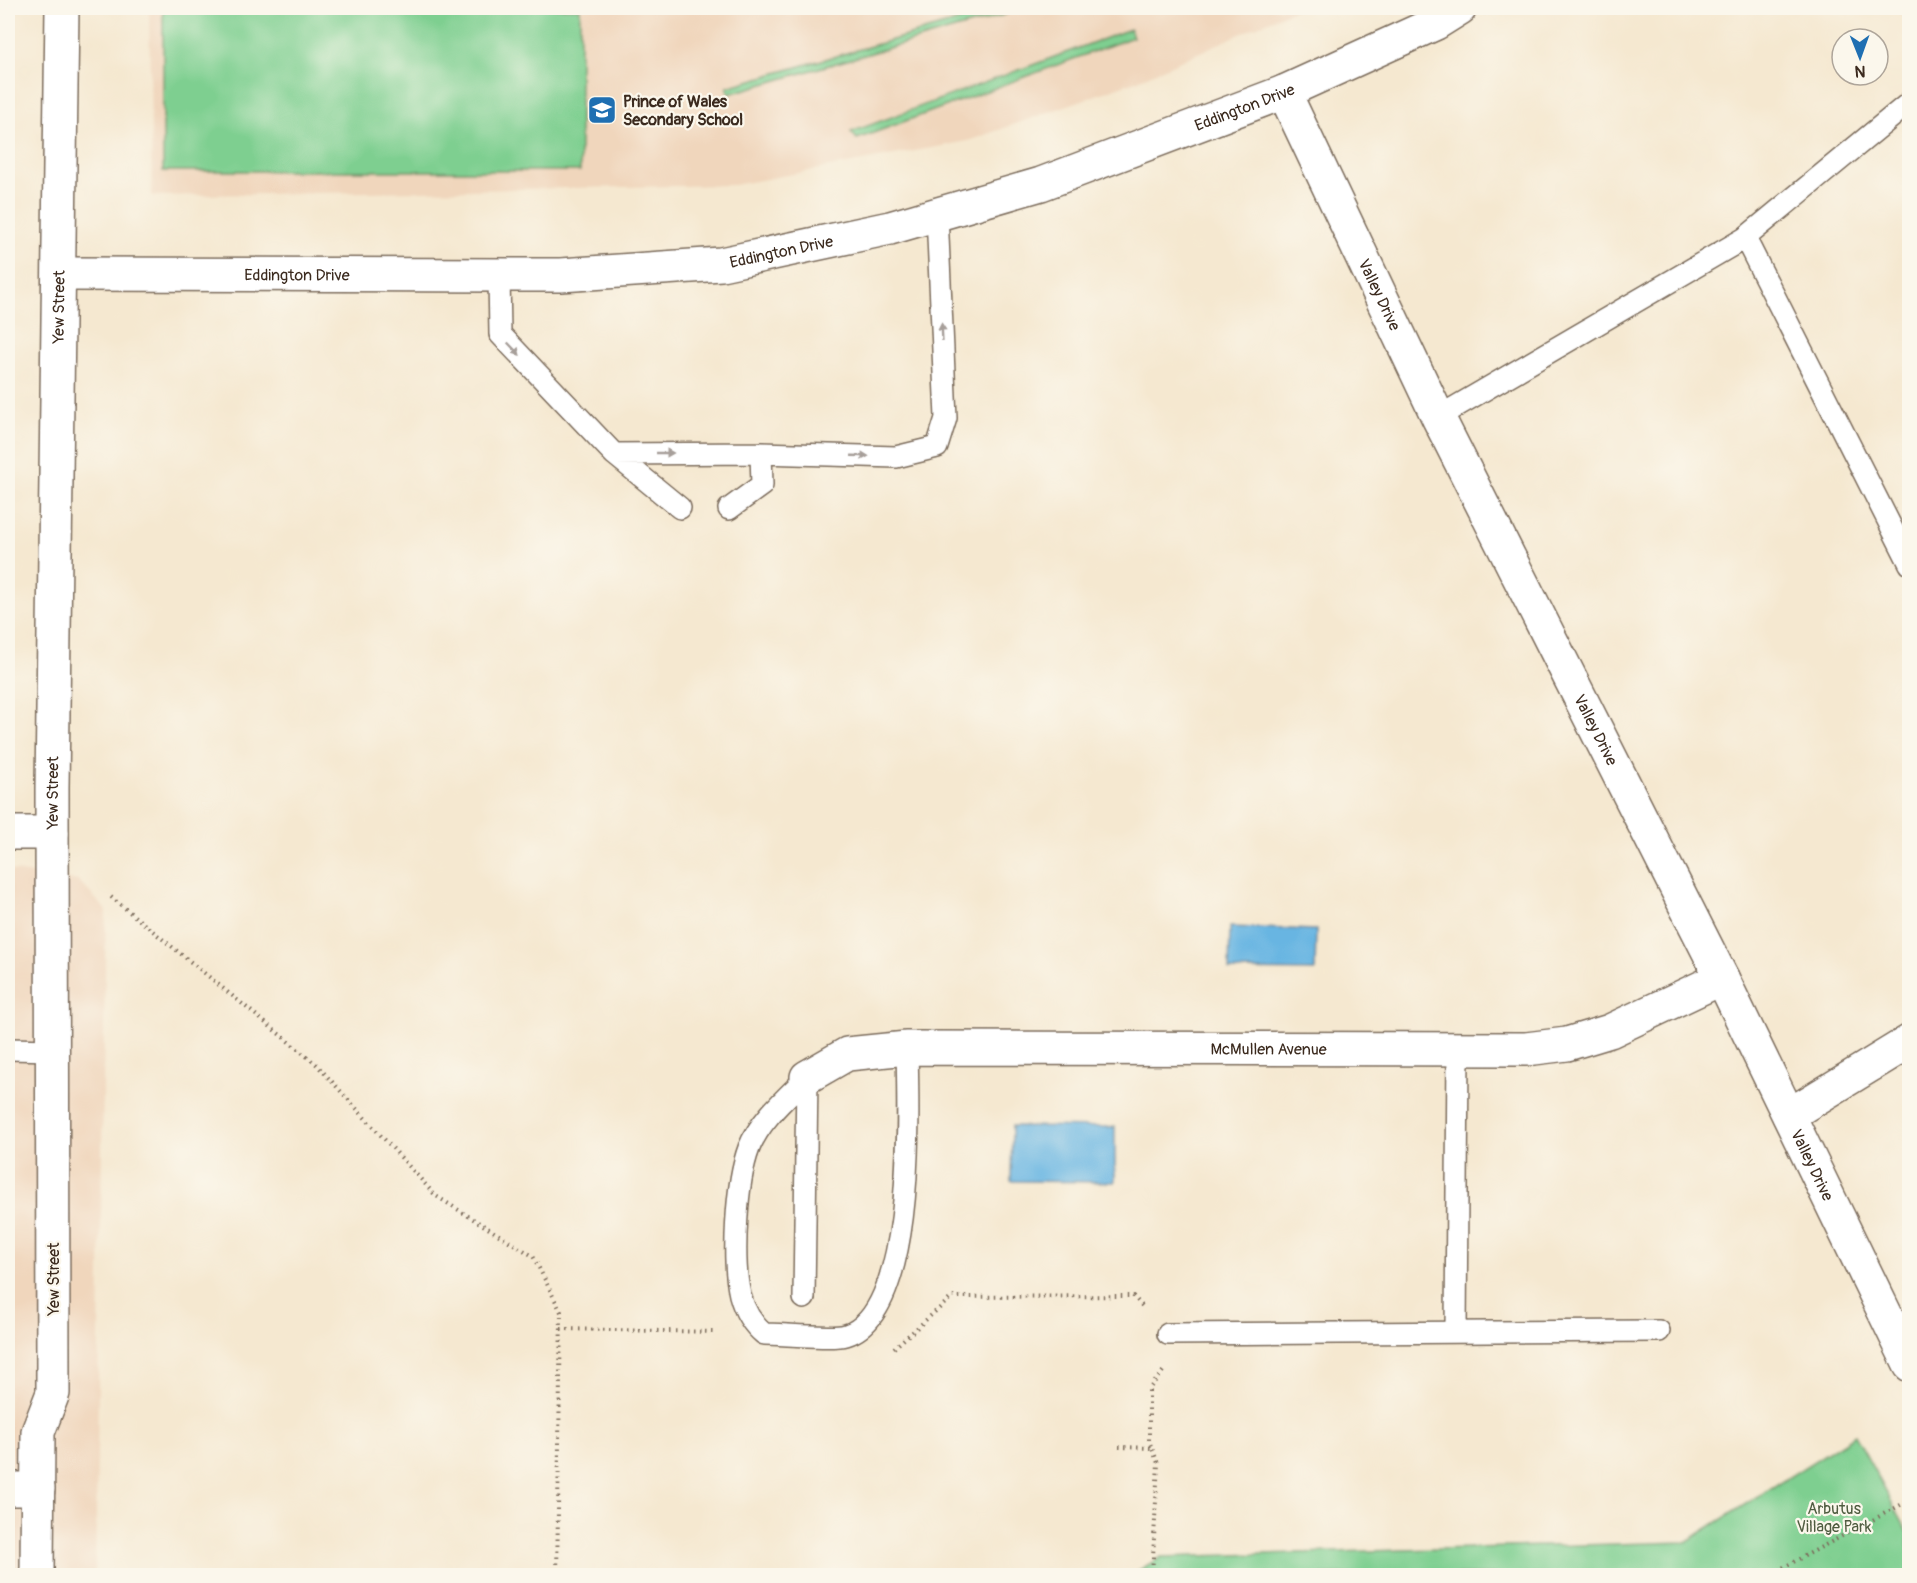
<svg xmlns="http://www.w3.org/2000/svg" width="1917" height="1583" font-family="Pangolin,sans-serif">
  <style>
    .built { fill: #f0d6bc }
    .green { fill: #7ecf90; stroke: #5c7c57; stroke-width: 1.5 }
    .water { fill: #68b5e2; stroke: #527080; stroke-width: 1.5 }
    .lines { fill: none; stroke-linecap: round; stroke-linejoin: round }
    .lane-casing { stroke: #7c6c5c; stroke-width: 24 }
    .street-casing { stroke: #7c6c5c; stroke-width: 36 }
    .path { stroke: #7c6c5c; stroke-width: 4; stroke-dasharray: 1.5 4.5; stroke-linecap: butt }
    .lane { stroke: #fff; stroke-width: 21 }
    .street { stroke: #fff; stroke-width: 33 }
    .oneway { fill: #a79f9a }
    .labels { text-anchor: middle; stroke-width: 4.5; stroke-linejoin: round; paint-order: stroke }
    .poi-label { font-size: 16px; font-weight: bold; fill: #3b2a1e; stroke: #fbf7ec; text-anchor: start }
    .street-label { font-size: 16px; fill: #3b2a1e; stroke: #fbf7ec }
    .park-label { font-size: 16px; fill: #4f5c40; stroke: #fbf7ec }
  </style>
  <rect width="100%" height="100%" fill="#fbf7ec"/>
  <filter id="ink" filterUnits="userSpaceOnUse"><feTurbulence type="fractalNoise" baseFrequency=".0167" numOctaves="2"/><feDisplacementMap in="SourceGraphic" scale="12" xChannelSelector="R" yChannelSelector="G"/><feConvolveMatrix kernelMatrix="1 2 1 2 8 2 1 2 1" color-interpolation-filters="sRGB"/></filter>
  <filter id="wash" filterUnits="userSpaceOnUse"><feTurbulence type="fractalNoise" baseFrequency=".008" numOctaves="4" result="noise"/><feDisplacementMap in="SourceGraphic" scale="24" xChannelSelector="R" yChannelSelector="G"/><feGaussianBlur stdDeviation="1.35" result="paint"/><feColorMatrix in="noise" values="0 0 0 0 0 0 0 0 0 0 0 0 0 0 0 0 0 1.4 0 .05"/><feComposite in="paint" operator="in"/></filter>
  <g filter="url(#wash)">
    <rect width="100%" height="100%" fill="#f5e8d0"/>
    <path class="built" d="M 149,8 L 1298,8 L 1138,80 L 968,141 L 734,185 L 152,196 Z
      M 8,870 L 79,881 L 106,910 L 95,1575 L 8,1575 Z"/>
    <path class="green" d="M 163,8 L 580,8 L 580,171 L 163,171 Z
      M 1005,8 L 1007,14 L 729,94 L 727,87 Z
      M 1130,29 L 1133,37 L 857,139 L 851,132 Z
      M 1855,1435 L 1909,1534 L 1909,1575 L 1131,1575 L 1161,1557 L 1686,1542 Z"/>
    <path class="water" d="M 1230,927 L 1316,930 L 1315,971 L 1229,970 Z
      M 1012,1126 L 1115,1127 L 1115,1182 L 1011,1181 Z"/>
  </g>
  <g filter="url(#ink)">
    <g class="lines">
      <g class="lane-casing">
        <path id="lane" d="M 1745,238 L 1910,564
          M 499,276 L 500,334 L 614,454 L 761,453 L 896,457 L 937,447 L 946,418 L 937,214
          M 1438,417 L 1745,238 L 1910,102
          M 614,454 L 680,508
          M 729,509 L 762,485 L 761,453
          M 8,1049 L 53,1050
          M 807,1077 C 786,1098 760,1120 749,1148 C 736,1182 732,1261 740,1295 C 744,1310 752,1324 764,1334 C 781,1334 833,1339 846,1335 C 917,1314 908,1108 907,1048
          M 804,1298 L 807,1077
          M 1456,1332 L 1458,1049
          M 1168,1334 L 1659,1331"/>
      </g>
      <g class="street-casing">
        <g id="street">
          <path id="s1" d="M 1284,92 L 1438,417 L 1722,978 L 1910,1365"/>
          <path id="s2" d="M 60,274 L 561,275 L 721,264 L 890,228 L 1041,184 L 1284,92 L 1436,23 L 1460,8"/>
          <path d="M 8,833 L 52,833"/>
          <path id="s3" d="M 807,1077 L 847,1054 L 907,1048 L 1526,1049 L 1567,1044 L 1610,1031 L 1722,978"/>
          <path d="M 1789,1115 L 1910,1041"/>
          <path d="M 8,1489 L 38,1489"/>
          <path id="s4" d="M 37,1576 L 38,1432 L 53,1393 L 52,788 L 62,8"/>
        </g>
      </g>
      <path class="path" d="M 111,897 L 316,1064 L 436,1196 L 533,1256 L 561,1312 L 557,1576
        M 561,1329 L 715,1332
        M 894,1348 L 952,1297 L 1133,1296 L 1144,1308
        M 1119,1447 L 1152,1448
        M 1152,1576 L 1158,1463 L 1149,1441 L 1149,1389 L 1164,1370
        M 1767,1576 L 1910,1500"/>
      <use href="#lane" class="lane"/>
      <use href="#street" class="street"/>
    </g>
    <defs><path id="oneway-solid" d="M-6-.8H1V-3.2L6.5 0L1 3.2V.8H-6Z" transform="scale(1.5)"/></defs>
    <g class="oneway">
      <use href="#oneway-solid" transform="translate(942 332) rotate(-93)"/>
      <use href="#oneway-solid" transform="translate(514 349) rotate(46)"/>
      <use href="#oneway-solid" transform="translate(665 453)"/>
      <use href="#oneway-solid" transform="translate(860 456) rotate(2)"/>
    </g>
  </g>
  <defs>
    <g id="school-square" transform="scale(1.5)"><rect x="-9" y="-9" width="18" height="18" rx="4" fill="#1f6fb2" stroke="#fbf7ec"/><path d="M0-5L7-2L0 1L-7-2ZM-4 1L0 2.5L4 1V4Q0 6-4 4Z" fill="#fff"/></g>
  </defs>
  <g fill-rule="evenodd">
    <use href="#school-square" x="602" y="110"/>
  </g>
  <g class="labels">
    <g class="poi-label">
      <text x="623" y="107">Prince of Wales<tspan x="623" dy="18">Secondary School</tspan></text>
    </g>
    <g class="street-label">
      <text dy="6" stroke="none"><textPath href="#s2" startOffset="1209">Eddington Drive</textPath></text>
      <text dy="6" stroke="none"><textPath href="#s2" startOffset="723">Eddington Drive</textPath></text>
      <text dy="6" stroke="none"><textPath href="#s2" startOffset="237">Eddington Drive</textPath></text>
      <text dy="6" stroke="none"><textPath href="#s1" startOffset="224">Valley Drive</textPath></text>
      <text dy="6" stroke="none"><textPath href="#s4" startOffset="1272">Yew Street</textPath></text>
      <text dy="6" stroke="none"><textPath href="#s1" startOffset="710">Valley Drive</textPath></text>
      <text dy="6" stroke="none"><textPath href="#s4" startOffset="786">Yew Street</textPath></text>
      <text dy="6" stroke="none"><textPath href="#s3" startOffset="468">McMullen Avenue</textPath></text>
      <text dy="6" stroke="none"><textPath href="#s1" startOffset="1196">Valley Drive</textPath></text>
      <text transform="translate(53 1279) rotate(-90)" y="6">Yew Street</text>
    </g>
    <g class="park-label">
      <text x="1834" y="1514">Arbutus<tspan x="1834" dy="18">Village Park</tspan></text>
    </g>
  </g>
  <rect width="1917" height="1583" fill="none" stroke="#fbf7ec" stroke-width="30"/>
  <g transform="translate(1860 57) rotate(179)"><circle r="28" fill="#fbf7ec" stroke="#aea59a" stroke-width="1.5"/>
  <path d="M0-4.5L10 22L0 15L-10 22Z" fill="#1f6fb2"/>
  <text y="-9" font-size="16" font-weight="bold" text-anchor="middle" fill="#3b2a1e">N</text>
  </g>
</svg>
